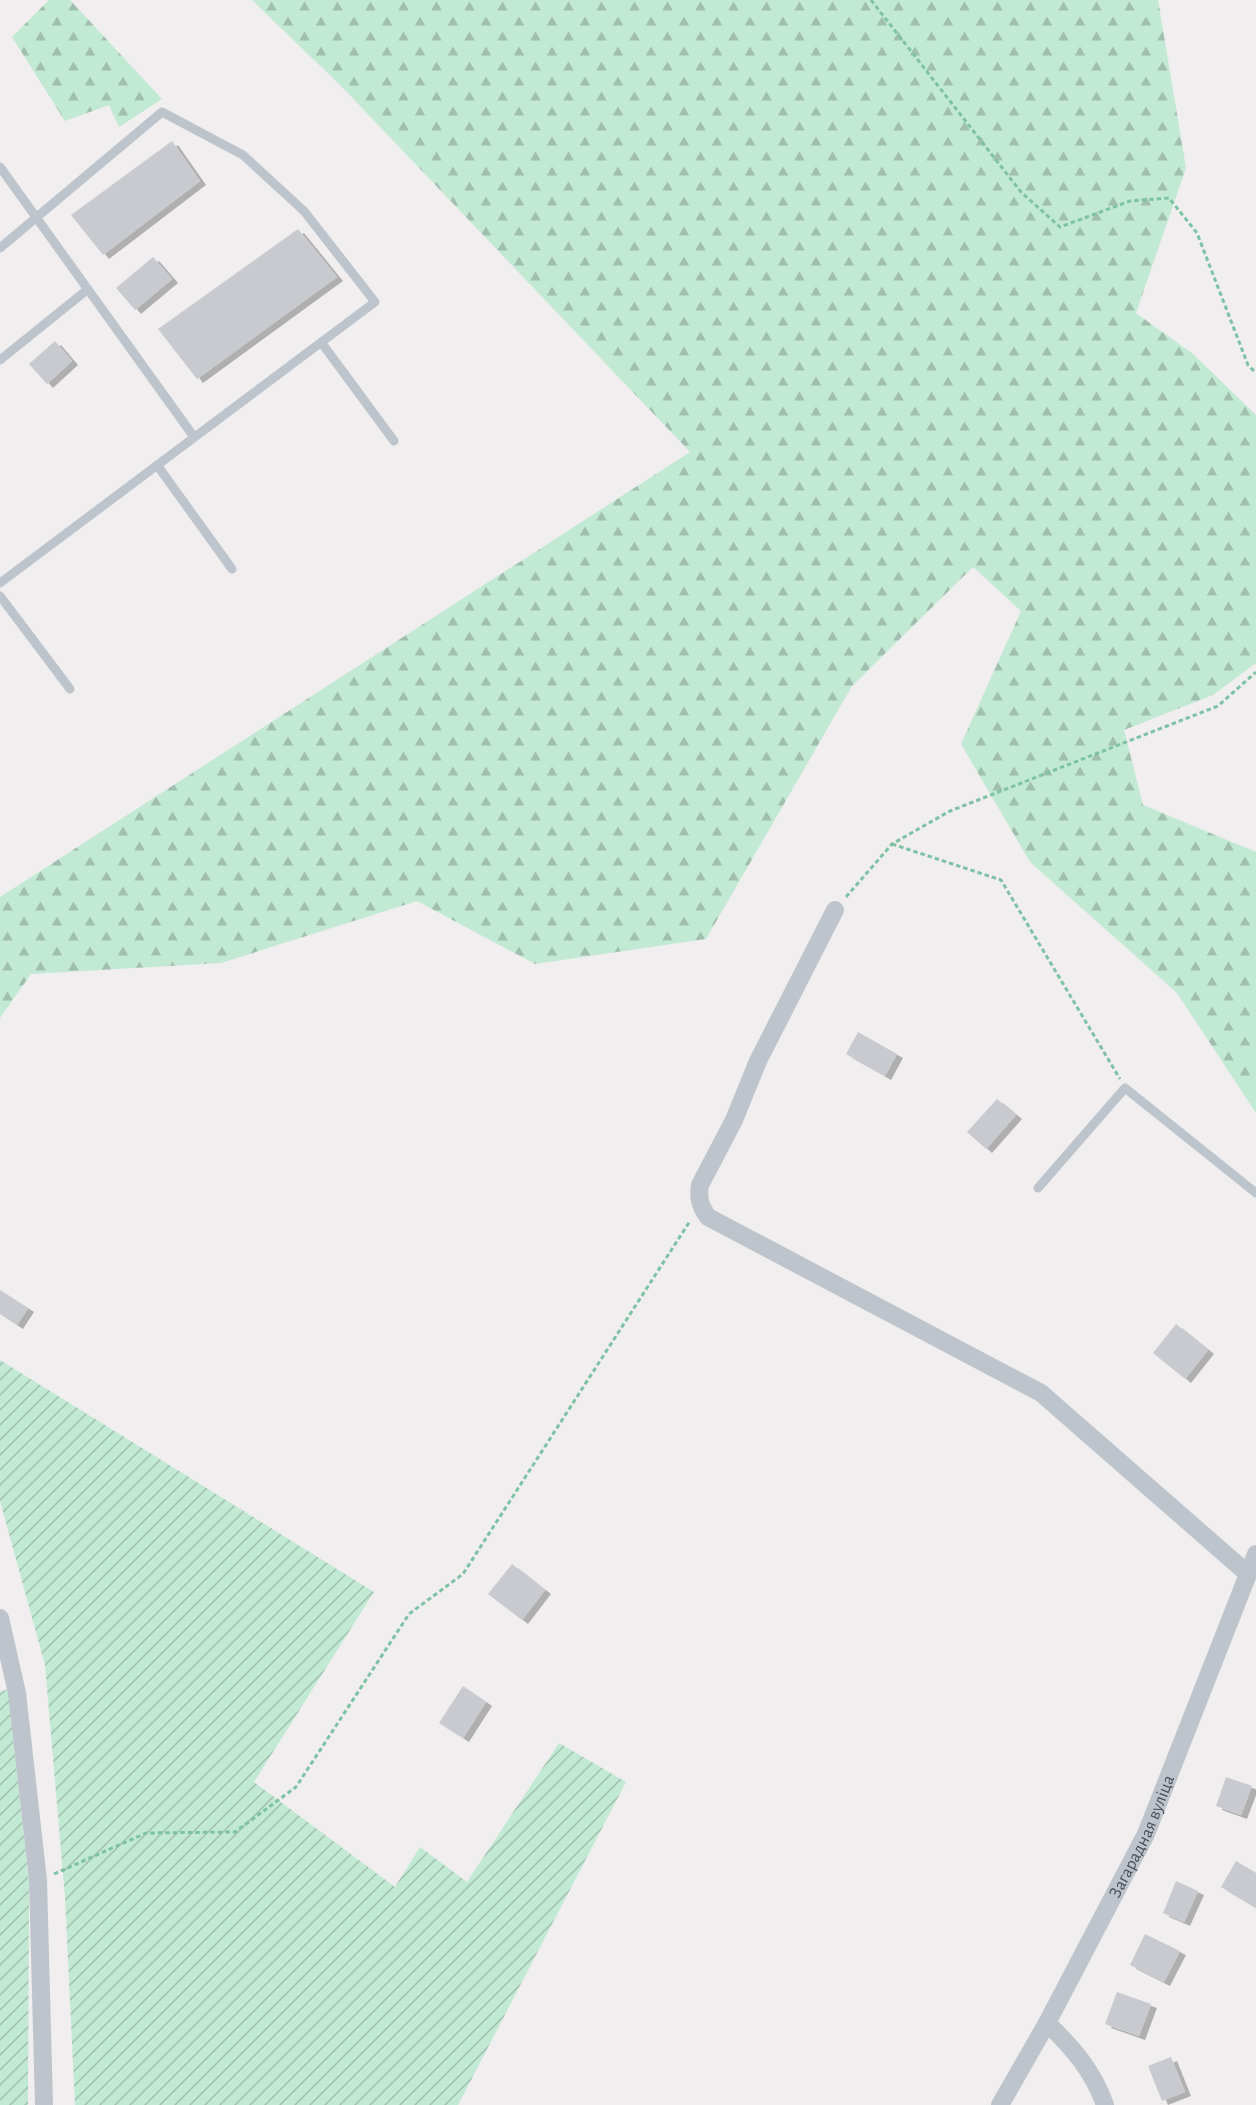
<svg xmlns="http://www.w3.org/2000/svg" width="1256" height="2105" font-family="'Alegreya Sans',sans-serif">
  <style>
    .forest { fill: url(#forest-firs) }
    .garden { fill: url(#garden-furrows) }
    .building { fill: #c9cad0; filter: url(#shadow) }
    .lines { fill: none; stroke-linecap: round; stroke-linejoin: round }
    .path { stroke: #7ec2a5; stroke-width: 3; stroke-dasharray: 4.5 3; stroke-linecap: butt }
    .service { stroke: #bec4cb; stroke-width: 9 }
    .minor { stroke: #bec4cb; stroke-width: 18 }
    .labels { text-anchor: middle; stroke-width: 4.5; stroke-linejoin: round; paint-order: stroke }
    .street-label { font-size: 18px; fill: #495059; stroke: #fff }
  </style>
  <defs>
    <pattern id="forest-firs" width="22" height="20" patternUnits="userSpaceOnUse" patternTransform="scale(1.5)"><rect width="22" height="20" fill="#c2e9d3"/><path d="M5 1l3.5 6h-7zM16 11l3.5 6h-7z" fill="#a0bfae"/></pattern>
    <pattern id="garden-furrows" width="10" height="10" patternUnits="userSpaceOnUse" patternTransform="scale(1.5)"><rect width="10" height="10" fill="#c2e9d3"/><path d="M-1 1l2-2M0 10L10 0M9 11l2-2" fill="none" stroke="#a0bfae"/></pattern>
    <filter id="shadow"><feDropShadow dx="6" dy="4" stdDeviation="0" flood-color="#0004"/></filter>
  </defs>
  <rect width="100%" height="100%" fill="#f0eeee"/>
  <path class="forest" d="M 49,0 L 70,0 L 162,99 L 119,127 L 109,105 L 65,121 L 12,37 Z
    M 252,0 L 1158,0 L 1186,168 L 1136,313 L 1193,354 L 1256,415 L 1256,663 L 1213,695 L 1124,730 L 1143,805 L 1256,852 L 1256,1113 L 1177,993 L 1030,862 L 961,744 L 1021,611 L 973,567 L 852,686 L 706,939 L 535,964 L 417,901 L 221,963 L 31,974 L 0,1018 L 0,897 L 690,452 L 341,86 Z"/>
  <path class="garden" d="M 0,1360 L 374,1592 L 254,1782 L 395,1887 L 420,1847 L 467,1882 L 559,1743 L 626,1782 L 458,2105 L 75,2105 L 65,1897 L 45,1665 L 0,1501 Z
    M 8,1689 L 29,1883 L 28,2105 L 0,2105 L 0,1692 Z"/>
  <path class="building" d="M 172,141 L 200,181 L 103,255 L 71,215 Z
    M 298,229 L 337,277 L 197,379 L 158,329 Z
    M 153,257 L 172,279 L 135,310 L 116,288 Z
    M 55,341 L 72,361 L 47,384 L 29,364 Z
    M 858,1032 L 897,1054 L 885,1076 L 846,1054 Z
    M 997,1099 L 1016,1115 L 986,1149 L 967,1132 Z
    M 0,1290 L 28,1308 L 17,1325 L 0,1314 Z
    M 1176,1324 L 1208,1350 L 1185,1379 L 1153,1353 Z
    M 512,1564 L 545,1590 L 522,1620 L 488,1594 Z
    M 463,1686 L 486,1702 L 463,1738 L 439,1723 Z
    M 1226,1777 L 1252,1786 L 1241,1815 L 1216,1806 Z
    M 1236,1861 L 1256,1873 L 1256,1908 L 1221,1887 Z
    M 1176,1881 L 1198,1891 L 1184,1922 L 1163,1913 Z
    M 1145,1934 L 1180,1951 L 1164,1982 L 1130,1965 Z
    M 1117,1992 L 1151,2004 L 1139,2036 L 1105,2024 Z
    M 1171,2057 L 1185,2092 L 1162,2101 L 1148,2066 Z"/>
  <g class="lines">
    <path class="path" d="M 871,0 L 1021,192 L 1060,227 L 1130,201 L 1169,198 L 1197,233 L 1248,365 L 1256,373
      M 892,844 L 1001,880 L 1120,1079
      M 846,897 L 892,844 L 950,811 L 1218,706 L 1256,672
      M 54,1874 L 146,1833 L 235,1832 L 296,1787 L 409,1614 L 463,1574 L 690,1221"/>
    <path class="service" d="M 0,167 L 194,437
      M 0,248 L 162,112 L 243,155 L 304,211 L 375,302 L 0,583
      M 321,342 L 394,441
      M 0,360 L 88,289
      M 157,465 L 232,569
      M 0,596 L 70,689
      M 1038,1188 L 1125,1088 L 1256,1193"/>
    <g class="minor">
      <path d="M 835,910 L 758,1061 L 734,1120 L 700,1185 C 698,1198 700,1206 708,1217 L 1041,1393 L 1248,1574"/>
      <path d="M 0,1618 L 17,1693 L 38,1880 L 44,2105"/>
      <path d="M 1047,2023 C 1073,2048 1093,2071 1105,2105"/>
      <path id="s1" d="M 1000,2105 L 1047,2023 L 1146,1834 L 1256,1554"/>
    </g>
  </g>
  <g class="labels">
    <g class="street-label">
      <text dy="6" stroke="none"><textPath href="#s1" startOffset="304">Загарадная вуліца</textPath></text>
    </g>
  </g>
</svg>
